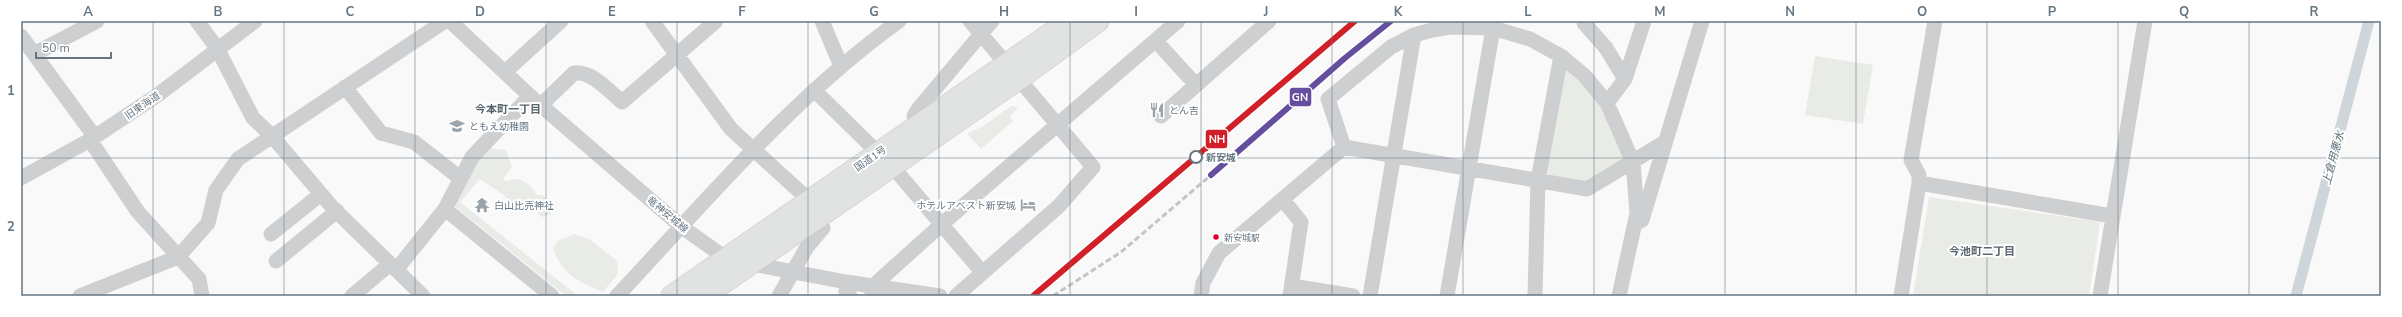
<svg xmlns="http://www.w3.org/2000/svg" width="2402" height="317" font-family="'Nunito Sans','Noto Sans JP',sans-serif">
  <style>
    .green { fill: #e8ebe6 }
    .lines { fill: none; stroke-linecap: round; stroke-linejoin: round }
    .canal { stroke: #ced6d9; stroke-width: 11 }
    .highway-casing { stroke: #d5d6d6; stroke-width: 23 }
    .minor { stroke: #cecfd0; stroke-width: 15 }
    .highway { stroke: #e1e2e2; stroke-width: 21 }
    .rail { stroke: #c3c5c6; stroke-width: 3; stroke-dasharray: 6 3; stroke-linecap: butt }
    .rail-1-casing { stroke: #fff; stroke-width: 9 }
    .rail-2-casing { stroke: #fff; stroke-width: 9 }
    .rail-1 { stroke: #d12027; stroke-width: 6 }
    .rail-2 { stroke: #654e9e; stroke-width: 6 }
    .grid { fill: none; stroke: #657683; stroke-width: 1; stroke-opacity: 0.55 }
    .stop-dot { fill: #fff; stroke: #657683; stroke-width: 2 }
    .bus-dot { fill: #e4002b; stroke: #fff; stroke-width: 1.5 }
    .labels { text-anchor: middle; stroke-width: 4; stroke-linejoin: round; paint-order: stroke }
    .bus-label { font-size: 9px; fill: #657683; stroke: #fff; text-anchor: start }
    .street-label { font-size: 10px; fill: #657683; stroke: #fff }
    .poi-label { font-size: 10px; fill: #657683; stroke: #fff; text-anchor: start }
    .stop-label { font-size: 10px; font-weight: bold; fill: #657683; stroke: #fff; text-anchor: start }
    .neighbourhood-label { font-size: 11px; font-weight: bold; fill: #57646e; stroke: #fff }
    .water-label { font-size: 11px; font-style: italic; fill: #60757c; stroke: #fff }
    .line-badge { stroke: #fff; stroke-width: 1.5 }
    .badge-label { font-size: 11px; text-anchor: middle; font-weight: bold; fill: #fff }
    .neatline { fill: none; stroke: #657683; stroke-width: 1.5 }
    .grid-label { font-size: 13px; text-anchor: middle; font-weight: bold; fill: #657683 }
  </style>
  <rect width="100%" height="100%" fill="#f9f9f9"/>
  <path class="green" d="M 1815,56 L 1873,65 L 1863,124 L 1805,115 Z
    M 1566,66 L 1597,96 L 1625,156 L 1624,161 L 1584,184 L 1545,177 Z
    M 1011,106 L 1018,108 L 1010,116 L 1013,121 L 981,149 L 967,134 L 985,125 Z
    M 489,148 L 506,150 L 512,167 L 503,179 L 506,181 C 521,176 529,183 537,195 L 542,195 L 553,204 L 549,215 L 541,217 L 528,199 L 521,206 L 513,206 L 505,196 L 480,179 L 460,202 L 578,296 L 566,296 L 452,204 L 475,163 Z
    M 1929,197 L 2100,222 L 2089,296 L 1913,296 Z
    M 574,234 L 589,239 L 617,261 L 618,274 L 603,292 C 580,283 560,273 553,248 L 558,241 Z"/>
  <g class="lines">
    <path class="canal" d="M 2296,296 L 2369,21"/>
    <g class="highway-casing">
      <path id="highway" d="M 672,296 L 1069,21
        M 704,296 L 1020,78 L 1098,21"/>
    </g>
    <path class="minor" d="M 197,21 L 217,48 L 253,118 L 271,135 L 333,208 L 423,296
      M 450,21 L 530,96 L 682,227 L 727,259 L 846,282 L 940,296
      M 652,21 L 731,129 L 809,200
      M 822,21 L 841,66
      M 1586,21 L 1584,23 L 1606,48 L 1625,79
      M 21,36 L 95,137
      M 1156,41 L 1196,85
      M 34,54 L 97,21
      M 505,72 L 561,21
      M 345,87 L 381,133 L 414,142 L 460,178
      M 814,90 L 872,147 L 881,151
      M 1607,103 L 1625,79 L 1644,21
      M 541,105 L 574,73 C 592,71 609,91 622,102 L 716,21
      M 914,116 L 919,108 L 992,21
      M 1161,116 L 1269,21
      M 90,140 L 138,212 L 199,279 L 202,296
      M 1344,147 L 1328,99 L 1391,47 L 1414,35 L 1432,30 L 1451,27 L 1493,28 L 1530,39 L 1561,56 L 1585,76 L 1607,103 L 1633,162 L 1637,213 L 1619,296
      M 1344,147 L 1587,189 L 1665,142
      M 892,166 L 982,272
      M 21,178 L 90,140 L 159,94 L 255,21
      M 1919,183 L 2112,216
      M 1283,200 L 1301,222 L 1290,296
      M 445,209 L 552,296
      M 1638,222 L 1642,220 L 1702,21
      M 271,234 L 321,194
      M 276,261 L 337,211
      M 396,270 L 445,209 L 472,157 L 530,96
      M 846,282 L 846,292 L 850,296
      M 1292,286 L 1353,296
      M 872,293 L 873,286 L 942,224 L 1178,21
      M 80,296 L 178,257 L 208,223 L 216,190 L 238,159 L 445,21
      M 352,296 L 390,264
      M 617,296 C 707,200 792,98 899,21
      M 779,296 L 807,247 L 823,228
      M 956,296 L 1059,206 L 1093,167 L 970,21
      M 1201,296 L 1203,283 L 1219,253 L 1344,147
      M 1370,296 L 1414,35
      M 1447,296 L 1493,28
      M 1535,296 L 1538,180 L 1561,56
      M 1901,296 L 1919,183 L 1919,175 L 1911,160 L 1935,21
      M 2100,296 L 2145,21"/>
    <use href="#highway" class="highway"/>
    <path class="rail" d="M 1053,296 L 1121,252 L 1211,175"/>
    <g class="rail-1-casing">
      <path id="rail-1" d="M 1033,296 L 1355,21"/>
    </g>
    <g class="rail-2-casing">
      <path id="rail-2" d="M 1211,175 L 1345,58 L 1391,21"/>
    </g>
    <use href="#rail-1" class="rail-1"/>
    <use href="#rail-2" class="rail-2"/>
  </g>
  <path class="grid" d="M 153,21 L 153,296M 284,21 L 284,296M 415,21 L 415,296M 546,21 L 546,296M 677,21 L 677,296M 808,21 L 808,296M 939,21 L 939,296M 1070,21 L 1070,296M 1201,21 L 1201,296M 1332,21 L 1332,296M 1463,21 L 1463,296M 1594,21 L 1594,296M 1725,21 L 1725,296M 1856,21 L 1856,296M 1987,21 L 1987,296M 2118,21 L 2118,296M 2249,21 L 2249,296M 21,158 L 2381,158"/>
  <defs>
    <g id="restaurant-bare" transform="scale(1.2)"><path d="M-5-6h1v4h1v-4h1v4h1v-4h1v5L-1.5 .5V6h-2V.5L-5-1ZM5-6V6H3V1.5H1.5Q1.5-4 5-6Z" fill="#99a4ac" stroke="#fff" stroke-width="2.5" paint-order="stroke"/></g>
    <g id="school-bare" transform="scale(1.2)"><path d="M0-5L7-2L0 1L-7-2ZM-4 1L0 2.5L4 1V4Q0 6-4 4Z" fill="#99a4ac" stroke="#fff" stroke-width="2.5" paint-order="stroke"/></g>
    <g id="temple-bare" transform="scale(1.2)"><path d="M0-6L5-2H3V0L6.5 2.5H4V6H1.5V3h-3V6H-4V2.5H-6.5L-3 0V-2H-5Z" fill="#99a4ac" stroke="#fff" stroke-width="2.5" paint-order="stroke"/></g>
    <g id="hotel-bare" transform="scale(1.2)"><path d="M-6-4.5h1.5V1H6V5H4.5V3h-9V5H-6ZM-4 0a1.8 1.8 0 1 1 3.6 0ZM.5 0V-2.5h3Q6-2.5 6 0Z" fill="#99a4ac" stroke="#fff" stroke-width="2.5" paint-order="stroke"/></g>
  </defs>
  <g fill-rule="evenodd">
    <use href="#restaurant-bare" x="1157" y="110"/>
    <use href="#school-bare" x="457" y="126"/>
    <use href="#temple-bare" x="482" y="205"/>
    <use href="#hotel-bare" x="1028" y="205"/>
  </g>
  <circle class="stop-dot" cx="1196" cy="157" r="6"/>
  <circle class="bus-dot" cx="1216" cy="237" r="3.5"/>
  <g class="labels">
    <g class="bus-label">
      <text x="1224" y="241">新安城駅</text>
    </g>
    <g class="street-label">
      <text transform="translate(142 105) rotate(-34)" y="4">旧東海道</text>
      <text transform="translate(870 158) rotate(-34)" y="4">国道1号</text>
      <text transform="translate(668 214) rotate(40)" y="4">竜神安城線</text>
    </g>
    <g class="poi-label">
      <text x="1169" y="114">とん吉</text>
      <text x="469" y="130">ともえ幼稚園</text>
      <text x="494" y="209">白山比売神社</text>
      <text x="1016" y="209" text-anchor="end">ホテルアベスト新安城</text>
    </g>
    <g class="stop-label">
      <text x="1206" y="161">新安城</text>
    </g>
    <g class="neighbourhood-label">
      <text x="508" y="113">今本町一丁目</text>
      <text x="1982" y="255">今池町二丁目</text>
    </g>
    <g class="water-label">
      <text transform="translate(2333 158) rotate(-75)" y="4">上倉用悪水</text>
    </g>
  </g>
  <g class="line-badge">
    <rect x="1289" y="87" width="23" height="20" rx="4" fill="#654e9e"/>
    <rect x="1205" y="129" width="23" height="20" rx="4" fill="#d12027"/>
  </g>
  <g class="badge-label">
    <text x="1300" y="101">GN</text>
    <text x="1217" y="143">NH</text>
  </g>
  <rect width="2402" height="317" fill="none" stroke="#ffffff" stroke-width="44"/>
  <path d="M36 52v6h75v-6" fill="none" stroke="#657683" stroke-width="2"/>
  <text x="42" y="52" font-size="12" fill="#657683" stroke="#ffffff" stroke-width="3" paint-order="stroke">50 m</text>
  <rect x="22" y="22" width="2358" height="273" class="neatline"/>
  <g class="grid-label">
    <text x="88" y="16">A</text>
    <text x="218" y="16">B</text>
    <text x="350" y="16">C</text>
    <text x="480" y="16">D</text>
    <text x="612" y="16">E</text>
    <text x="742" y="16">F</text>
    <text x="874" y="16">G</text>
    <text x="1004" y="16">H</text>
    <text x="1136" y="16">I</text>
    <text x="1266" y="16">J</text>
    <text x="1398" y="16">K</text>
    <text x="1528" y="16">L</text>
    <text x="1660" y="16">M</text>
    <text x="1790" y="16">N</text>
    <text x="1922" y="16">O</text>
    <text x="2052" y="16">P</text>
    <text x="2184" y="16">Q</text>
    <text x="2314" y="16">R</text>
    <text x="11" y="95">1</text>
    <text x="11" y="231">2</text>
  </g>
</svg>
